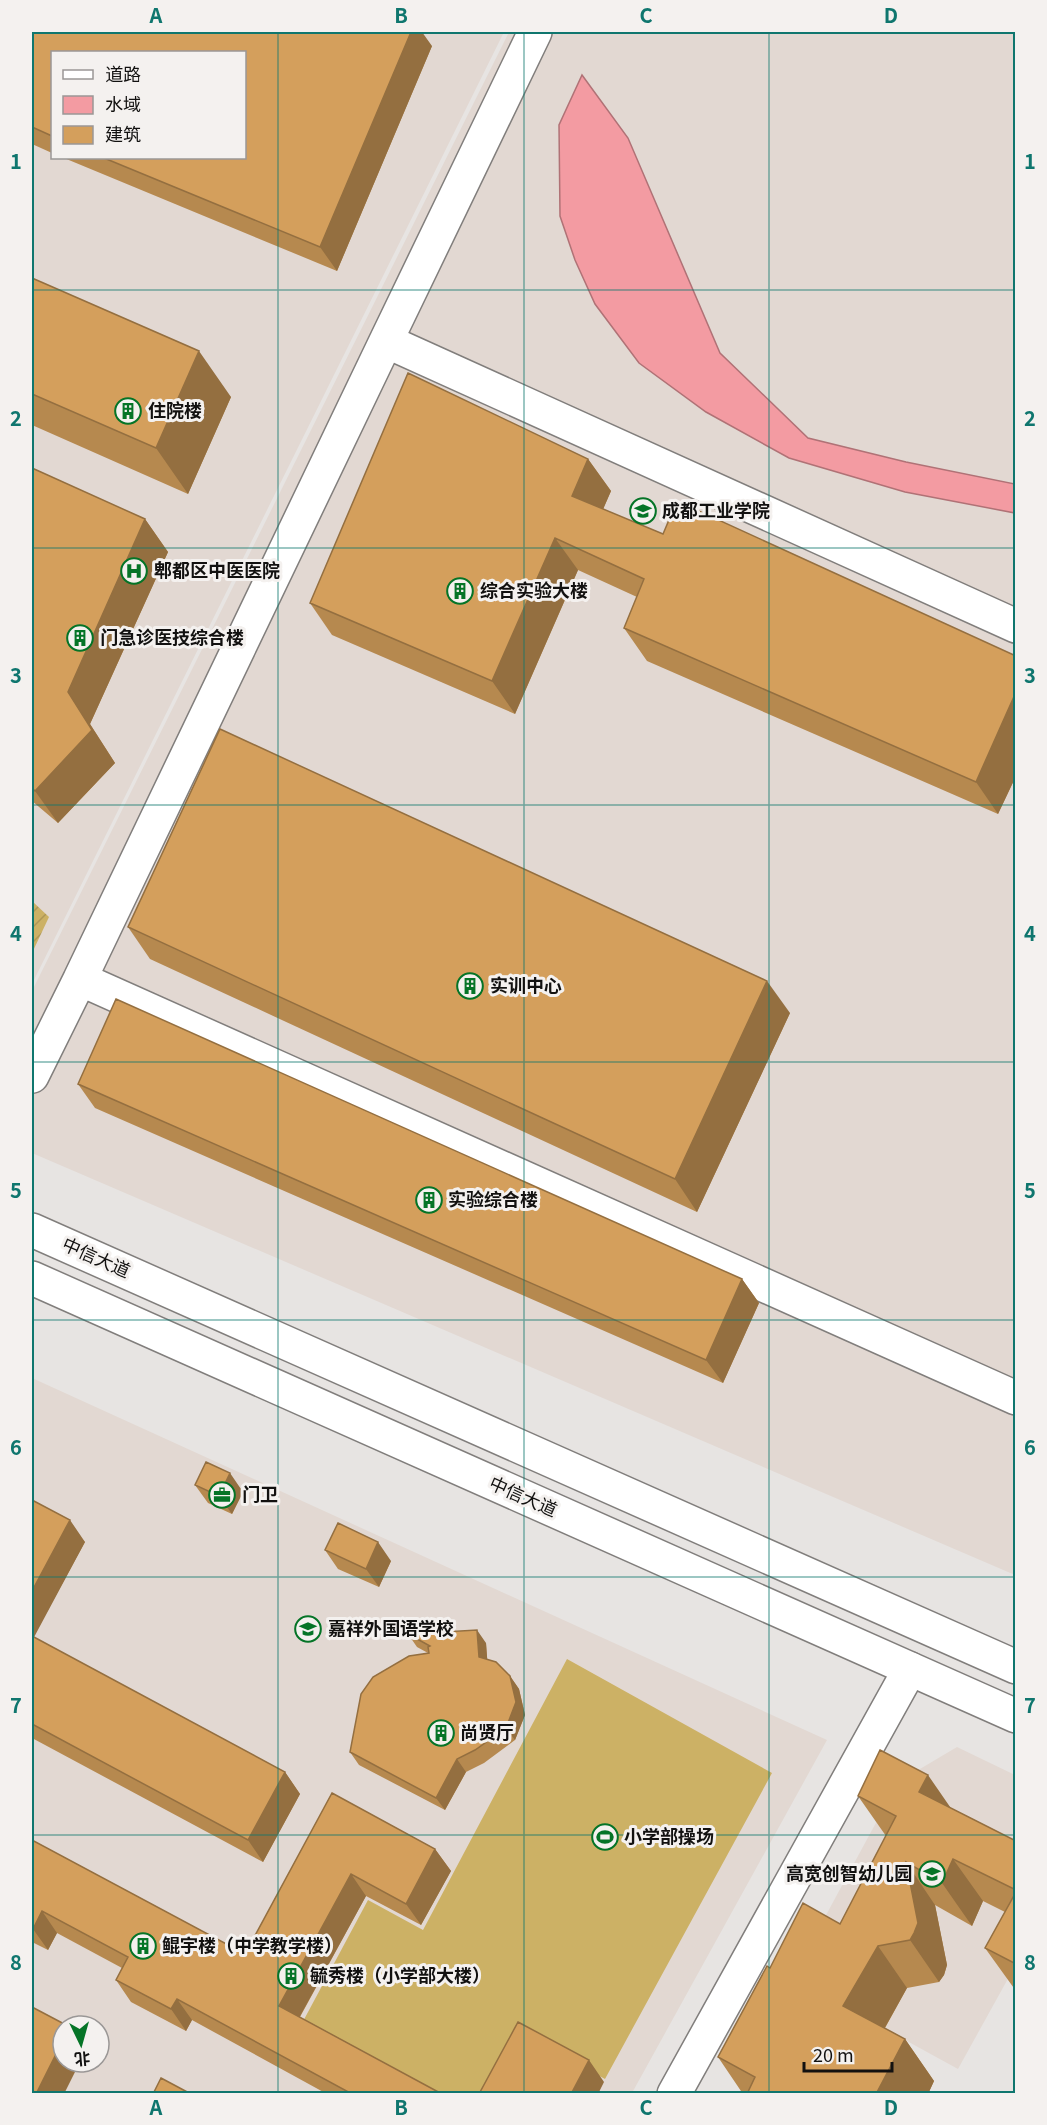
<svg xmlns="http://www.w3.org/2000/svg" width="1047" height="2125" font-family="Georgia,'Noto Sans SC',serif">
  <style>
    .built { fill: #e2d8d2; fill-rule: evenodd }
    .garden { fill: url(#garden-furrows) }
    .pitch { fill: #ccb165 }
    .water { fill: #f39ba2; stroke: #b07276; stroke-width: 1.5 }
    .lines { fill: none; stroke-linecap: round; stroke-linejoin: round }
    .minor-casing { stroke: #817e7c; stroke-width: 36 }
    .primary-casing { stroke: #817e7c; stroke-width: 36 }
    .minor { stroke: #fff; stroke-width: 33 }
    .primary { stroke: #fff; stroke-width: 33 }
    .wall { fill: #b6894f }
    .shaded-wall { fill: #946f40 }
    .building { fill: #d49f5c; stroke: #946f40; stroke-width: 1.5 }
    .grid { fill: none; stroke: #0f766e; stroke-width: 1.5; stroke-opacity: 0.55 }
    .labels { text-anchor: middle; stroke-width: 6; stroke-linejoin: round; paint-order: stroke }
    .poi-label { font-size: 18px; font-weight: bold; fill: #121110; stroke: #f4f1ef; text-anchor: start }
    .street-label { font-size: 18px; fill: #121110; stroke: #f4f1ef }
    .neatline { fill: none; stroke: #0f766e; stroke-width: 2 }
    .grid-label { font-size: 20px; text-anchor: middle; font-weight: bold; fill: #0f766e }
  </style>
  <defs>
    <pattern id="garden-furrows" width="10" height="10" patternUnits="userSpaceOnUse" patternTransform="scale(1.5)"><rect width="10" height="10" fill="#ccb165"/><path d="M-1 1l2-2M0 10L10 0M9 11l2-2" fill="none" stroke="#ae9757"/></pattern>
  </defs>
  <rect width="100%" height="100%" fill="#e7e4e2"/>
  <path class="built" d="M 32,32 L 504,32 L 32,984 ZM 52,52 L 244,52 L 244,158 L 52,158 Z
    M 509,32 L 1015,32 L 1015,1575 L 32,1153 L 32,991 Z
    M 32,1378 L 827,1740 L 632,2093 L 32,2094 ZM 63,2026 L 99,2026 L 99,2062 L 63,2062 Z
    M 957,1747 L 1015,1775 L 1015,1966 L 958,2069 L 792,1978 L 898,1782 Z"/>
  <path class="garden" d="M 32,901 L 49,917 L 32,953 Z"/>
  <path class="pitch" d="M 567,1659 L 772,1773 L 605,2079 L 533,2041 L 504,2093 L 423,2093 L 300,2027 L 368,1900 L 423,1930 Z"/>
  <path class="water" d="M 582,75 L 628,138 L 720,353 L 808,438 L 906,462 L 1015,484 L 1015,513 L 905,492 L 789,458 L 706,412 L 639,363 L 595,304 L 575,260 L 560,216 L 559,125 Z"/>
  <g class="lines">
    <g class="minor-casing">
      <path id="minor" d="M 386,341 L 535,32
        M 80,979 L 386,341 L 1016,626
        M 32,1076 L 80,979 L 1016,1398
        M 674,2094 L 910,1669"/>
    </g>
    <g class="primary-casing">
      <path id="primary" d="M 32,1230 L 1016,1667
        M 32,1278 L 1016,1716"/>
    </g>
    <use href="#minor" class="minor"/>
    <use href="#primary" class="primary"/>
  </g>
  <path class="wall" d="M 32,32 L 432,46 L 337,271 L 64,158 L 244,158 L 52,52 L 52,153 L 32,144 Z
    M 32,278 L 231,397 L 188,494 L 32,425 Z
    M 588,459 L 611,491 L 603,509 L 663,534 L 1016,656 L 1016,776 L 998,814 L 647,661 L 624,628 L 637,597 L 578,570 L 515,714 L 332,635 L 310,603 Z
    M 32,468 L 145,519 L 168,552 L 90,724 L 115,763 L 58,823 L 32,801 Z
    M 128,927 L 790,1013 L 697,1212 L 150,959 Z
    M 78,1084 L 742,1279 L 759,1303 L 723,1383 L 95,1108 Z
    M 195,1485 L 243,1492 L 232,1514 L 208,1503 Z
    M 32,1500 L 85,1542 L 33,1637 L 285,1772 L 300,1794 L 263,1862 L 32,1738 Z
    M 325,1550 L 391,1561 L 379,1587 L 338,1569 Z
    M 408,1634 L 486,1643 L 487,1659 L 510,1676 L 519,1689 L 525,1715 L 515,1740 L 484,1763 L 466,1772 L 445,1810 L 359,1765 L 350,1752 L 428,1653 L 417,1647 Z
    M 332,1793 L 435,1849 L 451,1871 L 421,1925 L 366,1896 L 300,2017 L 442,2094 L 327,2094 L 192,2020 L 186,2031 L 131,2002 L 116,1980 L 122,1968 L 57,1933 L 48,1950 L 32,1942 L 32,1840 L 245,1954 Z
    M 858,1796 L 951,1808 L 1016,1841 L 1016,1991 L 985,1948 L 1005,1912 L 983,1901 L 972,1926 L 935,1905 L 947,1965 L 944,1975 L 939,1982 L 907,1988 L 885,2028 L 905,2039 L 934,2081 L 928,2094 L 743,2094 L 718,2057 L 770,1968 L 840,1924 L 886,1836 Z"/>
  <path class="shaded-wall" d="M 411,32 L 422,32 L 432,46 L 337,271 L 320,247 Z
    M 199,351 L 231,397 L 188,494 L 156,448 Z
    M 588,459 L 611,491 L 595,528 L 572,496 Z
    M 145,519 L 168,552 L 90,724 L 115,763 L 58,823 L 35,791 L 68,692 Z
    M 555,538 L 578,570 L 515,714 L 492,681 Z
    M 1016,692 L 1016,776 L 998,814 L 976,782 Z
    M 767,981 L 790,1013 L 697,1212 L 675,1179 Z
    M 742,1279 L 759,1303 L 723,1383 L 706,1360 Z
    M 230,1473 L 243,1492 L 232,1514 L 219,1496 Z
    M 70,1520 L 85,1542 L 32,1641 L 32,1591 Z
    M 378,1542 L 391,1561 L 379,1587 L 366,1569 Z
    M 477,1630 L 486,1643 L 488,1669 L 479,1657 Z
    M 510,1676 L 519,1689 L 525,1715 L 515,1740 L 506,1728 Z
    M 457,1759 L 466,1772 L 445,1810 L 436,1798 Z
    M 285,1772 L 300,1794 L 263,1862 L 248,1840 Z
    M 928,1775 L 957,1817 L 919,1792 Z
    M 435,1849 L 451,1871 L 421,1925 L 406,1904 Z
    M 953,1859 L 983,1901 L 972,1926 L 942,1883 Z
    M 906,1862 L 935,1905 L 947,1965 L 944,1975 L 939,1982 L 910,1940 Z
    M 351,1874 L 366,1896 L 294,2027 L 279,2006 Z
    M 42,1911 L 57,1933 L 48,1950 L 33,1929 Z
    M 878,1946 L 907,1988 L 873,2049 L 843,2006 Z
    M 177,1999 L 192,2020 L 186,2031 L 171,2009 Z
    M 905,2039 L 934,2081 L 928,2094 L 876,2094 Z
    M 63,2040 L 63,2062 L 80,2062 L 64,2094 L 36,2094 Z
    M 589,2060 L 604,2082 L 598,2094 L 571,2094 Z"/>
  <path class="building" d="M 32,32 L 411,32 L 320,247 L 104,158 L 244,158 L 244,52 L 52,52 L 52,136 L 32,127 Z
    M 32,278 L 199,351 L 156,448 L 32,394 Z
    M 408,373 L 588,459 L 572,496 L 663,534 L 677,501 L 1016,656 L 1016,692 L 976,782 L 624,628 L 644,579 L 555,538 L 492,681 L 310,603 Z
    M 32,468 L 145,519 L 68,692 L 92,730 L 35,791 L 32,788 Z
    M 220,729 L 767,981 L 675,1179 L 128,927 Z
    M 116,999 L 742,1279 L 706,1360 L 78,1084 Z
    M 206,1462 L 230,1473 L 219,1496 L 195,1485 Z
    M 32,1500 L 70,1520 L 32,1591 Z
    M 338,1523 L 378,1542 L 366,1569 L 325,1550 Z
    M 477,1630 L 479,1657 L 496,1662 L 510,1676 L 516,1702 L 506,1728 L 475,1750 L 457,1759 L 436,1798 L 350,1752 L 361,1694 L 373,1677 L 409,1656 L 429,1653 L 428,1647 L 430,1646 L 408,1634 Z
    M 32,1636 L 285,1772 L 248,1840 L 32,1724 Z
    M 880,1750 L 928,1775 L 919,1792 L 1016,1841 L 1016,1890 L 953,1859 L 942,1883 L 906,1862 L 918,1923 L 914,1933 L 910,1940 L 878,1946 L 843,2006 L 905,2039 L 876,2094 L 747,2094 L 755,2077 L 718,2057 L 767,1966 L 770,1968 L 803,1903 L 840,1924 L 896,1816 L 858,1796 Z
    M 332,1793 L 435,1849 L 406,1904 L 351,1874 L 279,2006 L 442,2094 L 352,2094 L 177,1999 L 171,2009 L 116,1980 L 128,1957 L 42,1911 L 33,1929 L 32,1928 L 32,1840 L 245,1954 Z
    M 1016,1892 L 1016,1964 L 985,1948 Z
    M 32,2007 L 68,2026 L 63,2026 L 63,2040 L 36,2094 L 32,2094 Z
    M 518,2022 L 589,2060 L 571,2094 L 479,2094 Z
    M 161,2078 L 191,2094 L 153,2094 Z"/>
  <path class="grid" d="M 278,32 L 278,2094M 524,32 L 524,2094M 769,32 L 769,2094M 32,290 L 1016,290M 32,548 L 1016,548M 32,805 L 1016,805M 32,1062 L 1016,1062M 32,1320 L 1016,1320M 32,1577 L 1016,1577M 32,1835 L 1016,1835"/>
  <defs>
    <g id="building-ring" transform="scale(1.35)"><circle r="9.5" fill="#f4f1ef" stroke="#057427" stroke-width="1.5"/><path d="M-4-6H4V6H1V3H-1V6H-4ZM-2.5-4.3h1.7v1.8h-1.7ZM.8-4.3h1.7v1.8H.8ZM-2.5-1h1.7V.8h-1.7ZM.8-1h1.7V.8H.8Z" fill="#057427"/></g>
    <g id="university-ring" transform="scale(1.35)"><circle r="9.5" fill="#f4f1ef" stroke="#057427" stroke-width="1.5"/><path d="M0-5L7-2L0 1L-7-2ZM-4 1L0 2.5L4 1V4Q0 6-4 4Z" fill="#057427"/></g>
    <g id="hospital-ring" transform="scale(1.35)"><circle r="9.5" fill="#f4f1ef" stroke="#057427" stroke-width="1.5"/><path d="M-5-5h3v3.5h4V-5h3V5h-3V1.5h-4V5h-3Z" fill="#057427"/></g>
    <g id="office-ring" transform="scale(1.35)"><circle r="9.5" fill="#f4f1ef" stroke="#057427" stroke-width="1.5"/><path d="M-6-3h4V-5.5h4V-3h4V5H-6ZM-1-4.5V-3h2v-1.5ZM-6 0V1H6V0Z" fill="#057427"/></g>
    <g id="school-ring" transform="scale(1.35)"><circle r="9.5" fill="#f4f1ef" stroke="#057427" stroke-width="1.5"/><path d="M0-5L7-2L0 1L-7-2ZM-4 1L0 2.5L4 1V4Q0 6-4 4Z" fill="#057427"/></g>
    <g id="stadium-ring" transform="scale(1.35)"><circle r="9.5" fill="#f4f1ef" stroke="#057427" stroke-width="1.5"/><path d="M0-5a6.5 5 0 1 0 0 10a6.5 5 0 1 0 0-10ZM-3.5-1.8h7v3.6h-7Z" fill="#057427"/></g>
  </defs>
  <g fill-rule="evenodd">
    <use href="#building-ring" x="128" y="411"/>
    <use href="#university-ring" x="643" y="511"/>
    <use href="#hospital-ring" x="134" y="571"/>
    <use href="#building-ring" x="460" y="591"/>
    <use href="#building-ring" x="80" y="638"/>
    <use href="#building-ring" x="470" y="986"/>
    <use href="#building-ring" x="429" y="1200"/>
    <use href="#office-ring" x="222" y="1495"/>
    <use href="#school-ring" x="308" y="1629"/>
    <use href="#building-ring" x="441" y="1733"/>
    <use href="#stadium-ring" x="605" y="1837"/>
    <use href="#school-ring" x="932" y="1874"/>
    <use href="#building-ring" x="143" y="1946"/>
    <use href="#building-ring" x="291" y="1976"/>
  </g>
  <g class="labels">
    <g class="poi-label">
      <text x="148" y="417">住院楼</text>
      <text x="662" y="517">成都工业学院</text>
      <text x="154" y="577">郫都区中医医院</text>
      <text x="480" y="597">综合实验大楼</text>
      <text x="100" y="644">门急诊医技综合楼</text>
      <text x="490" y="992">实训中心</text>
      <text x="448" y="1206">实验综合楼</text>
      <text x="242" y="1501">门卫</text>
      <text x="328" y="1635">嘉祥外国语学校</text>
      <text x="460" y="1739">尚贤厅</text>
      <text x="624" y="1843">小学部操场</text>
      <text x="912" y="1880" text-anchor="end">高宽创智幼儿园</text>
      <text x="162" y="1952">鲲宇楼（中学教学楼）</text>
      <text x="310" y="1982">毓秀楼（小学部大楼）</text>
    </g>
    <g class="street-label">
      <text transform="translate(96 1258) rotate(24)" y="6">中信大道</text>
      <text transform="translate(523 1497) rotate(24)" y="6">中信大道</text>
    </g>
  </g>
  <rect width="1047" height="2125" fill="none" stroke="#f4f1ef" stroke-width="66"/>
  <rect x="51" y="51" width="195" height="108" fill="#f4f1ef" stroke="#9a9796" stroke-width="1.5"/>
  <rect x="63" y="70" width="30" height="9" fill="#ffffff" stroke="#9a9796" stroke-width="1.5"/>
  <text x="105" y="81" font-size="18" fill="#121110">道路</text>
  <rect x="63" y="96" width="30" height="18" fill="#f39ba2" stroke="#9a9796" stroke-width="1.5"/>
  <text x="105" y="111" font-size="18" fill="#121110">水域</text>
  <rect x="63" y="126" width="30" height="18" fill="#d49f5c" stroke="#9a9796" stroke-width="1.5"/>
  <text x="105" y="141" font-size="18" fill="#121110">建筑</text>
  <g transform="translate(81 2044) rotate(175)"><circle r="28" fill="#f4f1ef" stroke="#9a9796" stroke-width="1.5"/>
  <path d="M0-4.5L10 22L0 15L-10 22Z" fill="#057427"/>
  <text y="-9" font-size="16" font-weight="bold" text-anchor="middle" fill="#121110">北</text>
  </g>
  <path d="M804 2062v9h88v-9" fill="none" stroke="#121110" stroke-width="3"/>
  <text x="813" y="2062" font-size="18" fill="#121110" stroke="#f4f1ef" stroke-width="4.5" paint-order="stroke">20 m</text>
  <rect x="33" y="33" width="981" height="2059" class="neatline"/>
  <g class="grid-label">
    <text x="156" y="23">A</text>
    <text x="401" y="23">B</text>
    <text x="646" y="23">C</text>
    <text x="891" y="23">D</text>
    <text x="16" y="169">1</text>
    <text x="1030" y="169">1</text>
    <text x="16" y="426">2</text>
    <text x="1030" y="426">2</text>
    <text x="16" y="683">3</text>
    <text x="1030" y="683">3</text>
    <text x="16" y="941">4</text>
    <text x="1030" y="941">4</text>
    <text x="16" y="1198">5</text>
    <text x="1030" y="1198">5</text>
    <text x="16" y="1455">6</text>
    <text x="1030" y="1455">6</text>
    <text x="16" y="1713">7</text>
    <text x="1030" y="1713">7</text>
    <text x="16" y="1970">8</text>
    <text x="1030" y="1970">8</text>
    <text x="156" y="2115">A</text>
    <text x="401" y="2115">B</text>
    <text x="646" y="2115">C</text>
    <text x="891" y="2115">D</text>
  </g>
</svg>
